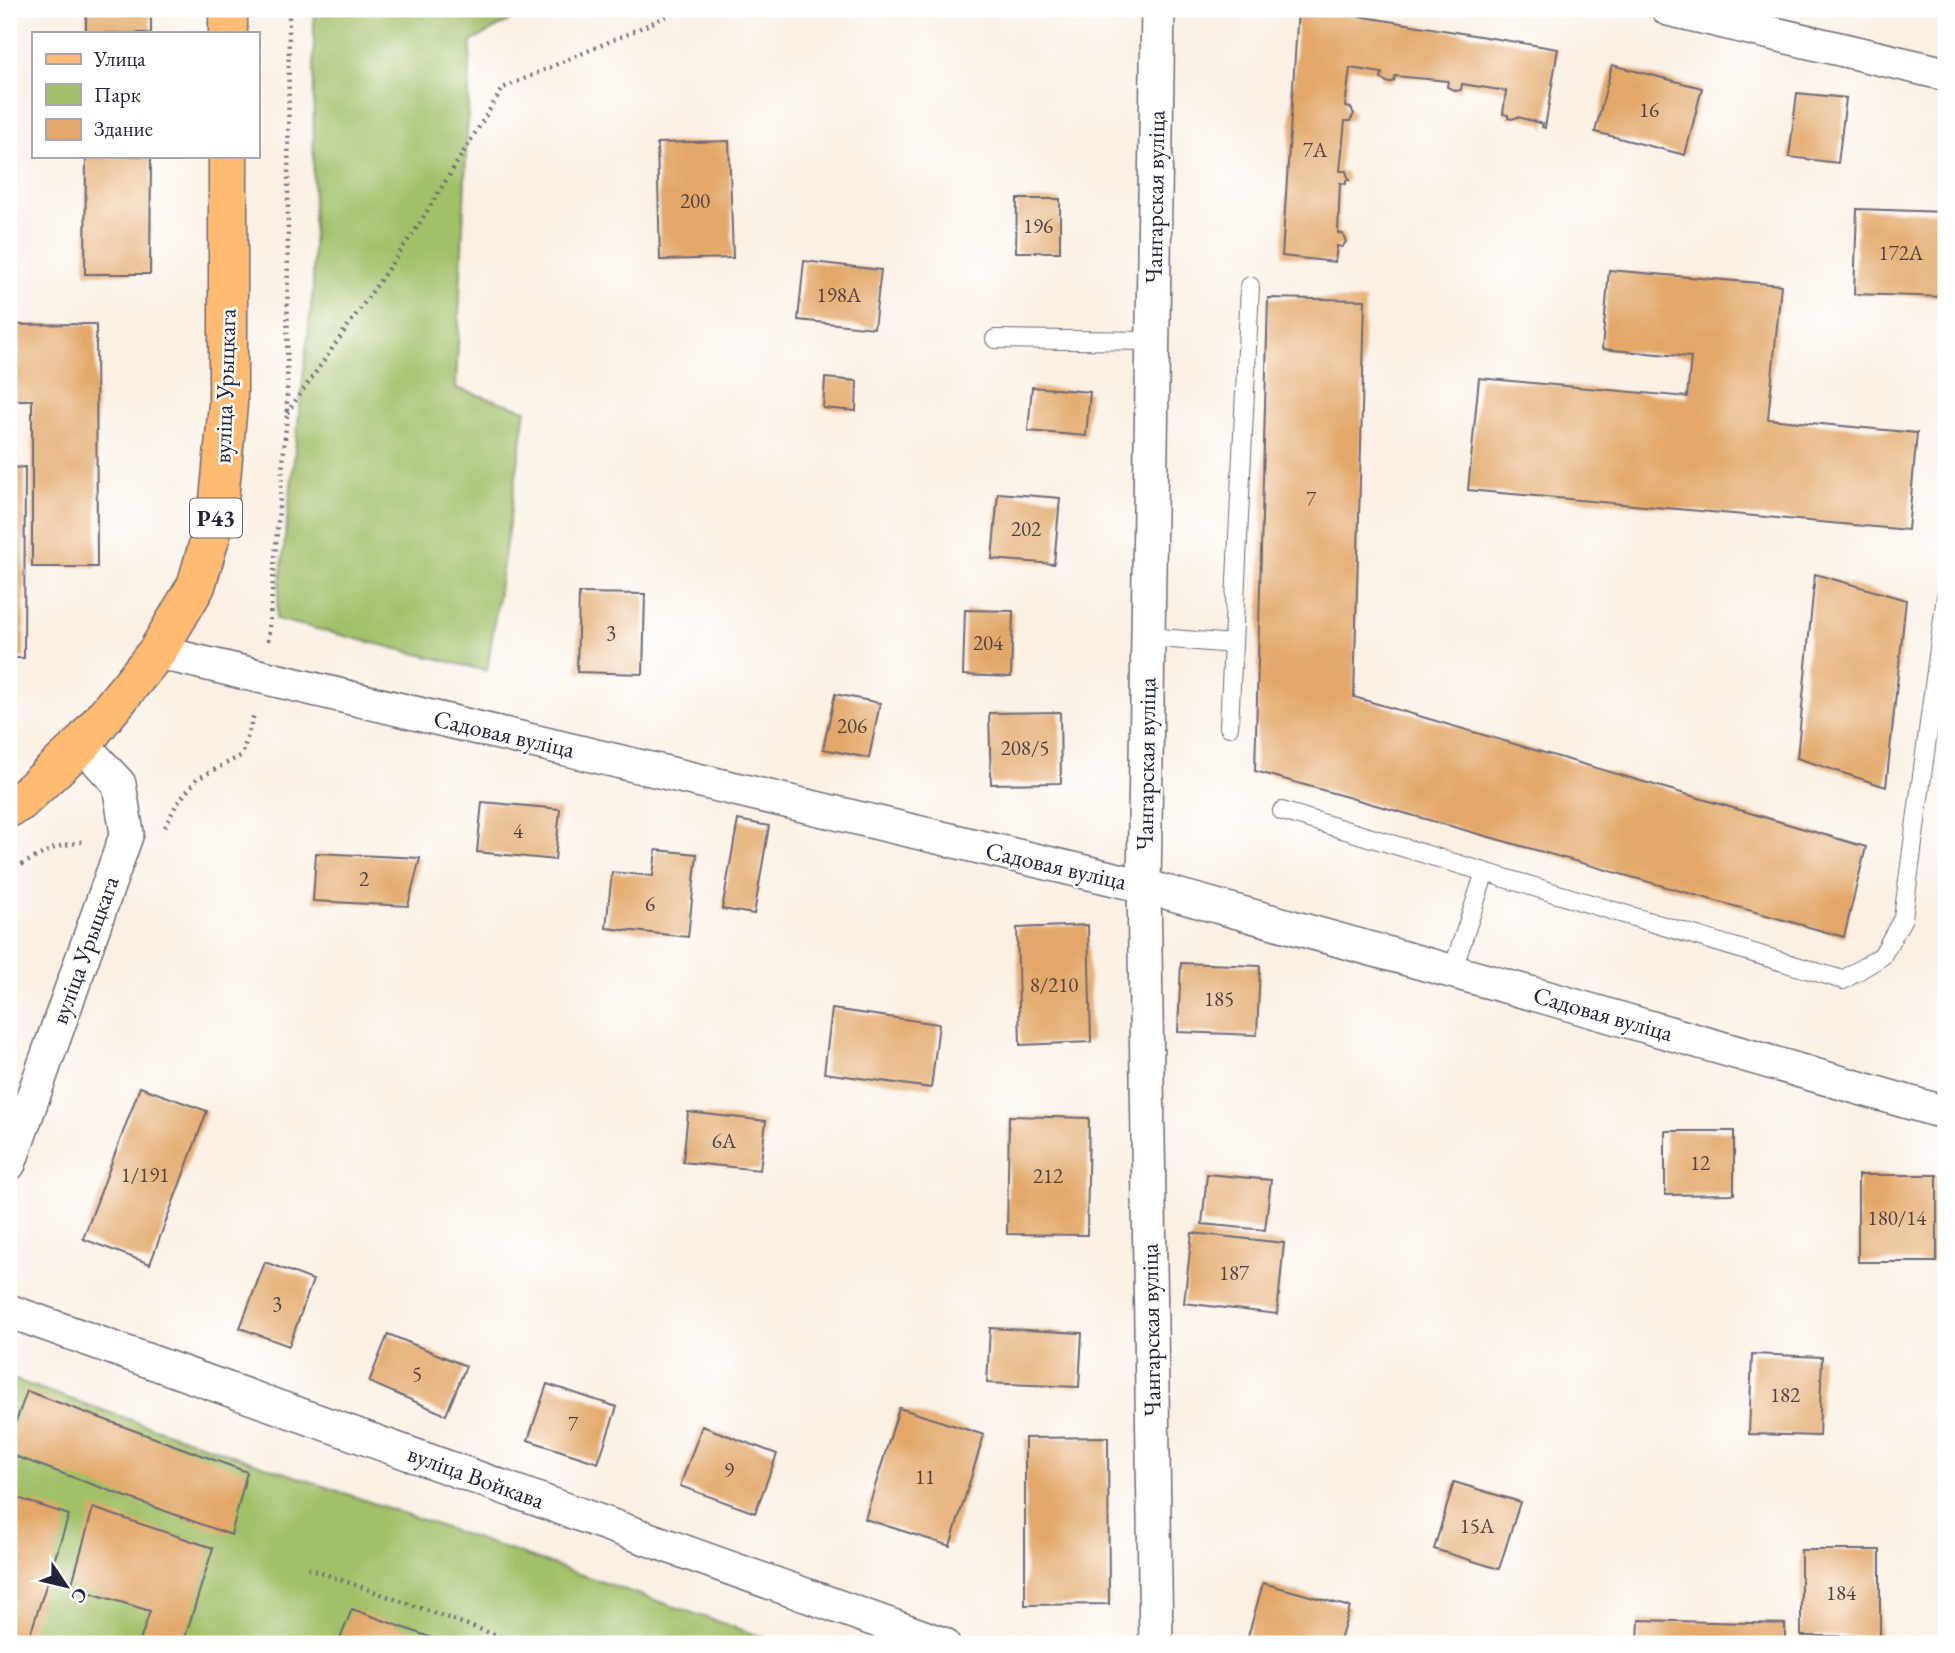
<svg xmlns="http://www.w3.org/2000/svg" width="1955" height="1653" font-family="'EB Garamond',serif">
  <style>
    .green { fill: #a2c068; stroke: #627152; stroke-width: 2 }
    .building { fill: #e3a869 }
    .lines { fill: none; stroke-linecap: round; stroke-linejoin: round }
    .service-casing { stroke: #6e6a76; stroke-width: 20 }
    .minor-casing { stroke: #6e6a76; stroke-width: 36 }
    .primary-casing { stroke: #6e6a76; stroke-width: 41 }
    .path { stroke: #6e6a76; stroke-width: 4.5; stroke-dasharray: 2 5; stroke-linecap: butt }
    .service { stroke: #fff; stroke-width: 18 }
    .minor { stroke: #fff; stroke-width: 33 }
    .primary { stroke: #ffbb71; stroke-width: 38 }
    .labels { text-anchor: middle; stroke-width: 5; stroke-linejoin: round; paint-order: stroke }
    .number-label { font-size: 21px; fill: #524446 }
    .shield { fill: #fff; stroke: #646476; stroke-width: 2 }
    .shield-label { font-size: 23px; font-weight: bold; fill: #22223b }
    .street-label { font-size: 24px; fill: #22223b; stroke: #fff }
  </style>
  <rect width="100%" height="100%" fill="#fff"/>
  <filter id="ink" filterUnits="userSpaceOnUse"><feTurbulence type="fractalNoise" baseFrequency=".0143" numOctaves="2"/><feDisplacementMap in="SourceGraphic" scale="14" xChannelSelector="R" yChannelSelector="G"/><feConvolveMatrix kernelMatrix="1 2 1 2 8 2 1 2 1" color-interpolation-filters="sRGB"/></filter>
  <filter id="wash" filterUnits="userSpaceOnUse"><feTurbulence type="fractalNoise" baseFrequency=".00686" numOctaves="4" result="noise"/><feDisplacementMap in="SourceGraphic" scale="28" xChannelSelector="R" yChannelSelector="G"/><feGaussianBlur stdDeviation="1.57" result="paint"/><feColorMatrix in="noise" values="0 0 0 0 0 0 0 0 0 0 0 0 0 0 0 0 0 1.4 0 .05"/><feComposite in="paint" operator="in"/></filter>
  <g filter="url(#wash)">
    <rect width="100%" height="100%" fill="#faf0e3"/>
    <path class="green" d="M 314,9 L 530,9 L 471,42 L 456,388 L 526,410 L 487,671 L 276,619 L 313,290 Z
      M 9,1378 L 783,1644 L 9,1644 Z"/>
    <g id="blocks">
      <path class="building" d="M 86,9 L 151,9 L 151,33 L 86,33 Z
        M 1298,9 L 1316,9 L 1558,49 L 1545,128 L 1542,127 L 1543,124 L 1518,117 L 1512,119 L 1508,118 L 1508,115 L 1503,114 L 1506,91 L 1462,84 L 1461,90 L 1456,91 L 1447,87 L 1448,81 L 1395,76 L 1394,81 L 1389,83 L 1381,79 L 1382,73 L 1350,68 L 1345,107 L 1351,108 L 1354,114 L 1350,121 L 1345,121 L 1340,171 L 1346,171 L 1349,180 L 1346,180 L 1346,184 L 1340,183 L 1338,233 L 1343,234 L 1346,242 L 1342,247 L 1337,246 L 1335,262 L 1282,256 Z
        M 1612,65 L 1702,88 L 1685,155 L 1595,132 Z
        M 1797,93 L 1846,98 L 1838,163 L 1789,157 Z
        M 729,141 L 733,258 L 660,260 L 657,143 Z
        M 86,156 L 151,156 L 150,274 L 85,274 Z
        M 1017,199 L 1060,199 L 1060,252 L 1016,252 Z
        M 1857,209 L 1946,212 L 1946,297 L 1854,294 Z
        M 804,261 L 881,270 L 874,328 L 798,320 Z
        M 1609,270 L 1781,285 L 1768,419 L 1917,433 L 1908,530 L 1468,490 L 1479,378 L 1687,397 L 1691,357 L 1602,349 Z
        M 1268,298 L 1365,300 L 1354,697 L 1866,847 L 1844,937 L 1255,771 Z
        M 87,324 L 96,324 L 97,567 L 32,567 L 32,400 L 9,400 L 9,325 Z
        M 825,378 L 857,381 L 856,411 L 823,408 Z
        M 1032,387 L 1090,392 L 1086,436 L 1028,431 Z
        M 25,467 L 24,658 L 9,658 L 9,468 Z
        M 998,493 L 1060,498 L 1054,564 L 992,559 Z
        M 1815,574 L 1906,600 L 1886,787 L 1797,758 Z
        M 579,593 L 645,594 L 643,674 L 577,672 Z
        M 965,610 L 1013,611 L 1011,677 L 963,675 Z
        M 835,694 L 880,703 L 869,758 L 823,749 Z
        M 1060,712 L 1061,783 L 991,784 L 989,713 Z
        M 482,802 L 560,809 L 555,860 L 477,852 Z
        M 738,820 L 769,826 L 754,914 L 722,909 Z
        M 656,850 L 697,854 L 688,937 L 606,928 L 612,872 L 653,876 Z
        M 316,853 L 420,858 L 408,906 L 313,901 Z
        M 1088,925 L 1091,1042 L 1020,1045 L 1017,928 Z
        M 1181,963 L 1260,966 L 1257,1035 L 1178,1032 Z
        M 832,1009 L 939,1024 L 931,1088 L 824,1073 Z
        M 140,1087 L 207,1111 L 150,1264 L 83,1239 Z
        M 688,1112 L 766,1121 L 760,1170 L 683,1162 Z
        M 1009,1116 L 1089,1118 L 1087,1235 L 1007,1234 Z
        M 1665,1131 L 1734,1131 L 1734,1194 L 1665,1195 Z
        M 1207,1174 L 1271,1180 L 1265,1230 L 1202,1224 Z
        M 1858,1175 L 1937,1175 L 1937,1262 L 1858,1262 Z
        M 1192,1233 L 1284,1243 L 1277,1314 L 1184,1303 Z
        M 265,1262 L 313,1280 L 289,1346 L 240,1328 Z
        M 990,1328 L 1082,1333 L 1079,1387 L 987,1383 Z
        M 388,1334 L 466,1366 L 446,1415 L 369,1382 Z
        M 1752,1354 L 1822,1357 L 1819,1436 L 1749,1434 Z
        M 547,1384 L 617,1407 L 598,1463 L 528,1440 Z
        M 27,1391 L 247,1472 L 231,1535 L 9,1454 L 9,1441 Z
        M 899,1408 L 984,1435 L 950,1546 L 865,1519 Z
        M 702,1426 L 777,1454 L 755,1513 L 680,1486 Z
        M 1108,1437 L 1109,1604 L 1025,1605 L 1025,1438 Z
        M 1454,1482 L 1520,1502 L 1499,1569 L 1434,1549 Z
        M 9,1495 L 69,1515 L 27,1644 L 9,1644 Z
        M 93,1508 L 213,1548 L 183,1644 L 139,1644 L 150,1611 L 71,1587 Z
        M 1801,1550 L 1880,1550 L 1880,1636 L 1801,1636 Z
        M 1263,1583 L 1350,1607 L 1339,1644 L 1246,1644 Z
        M 352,1609 L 449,1644 L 338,1644 Z
        M 1639,1620 L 1785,1624 L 1785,1644 L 1638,1644 Z"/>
    </g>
  </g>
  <g filter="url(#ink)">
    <use href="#blocks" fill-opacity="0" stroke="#6e6a76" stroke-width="2"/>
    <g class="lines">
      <g class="service-casing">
        <path id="service" d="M 995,339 L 1154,341
          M 1148,637 L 1233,644
          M 1229,727 L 1250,286
          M 1282,811 L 1843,980 L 1882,956 L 1903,918 L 1946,596
          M 1452,972 L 1485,872"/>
      </g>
      <g class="minor-casing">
        <path id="minor" d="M 1668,9 L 1946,74
          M 157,652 L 1144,886 L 1548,998 L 1946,1113
          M 9,1164 L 127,833 L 119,784 L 82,744
          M 9,1311 L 943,1644
          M 1156,1644 L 1144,886 L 1158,9"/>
      </g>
      <g class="primary-casing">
        <path id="primary" d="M 228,9 L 228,33
          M 9,808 L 20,802 L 82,744 L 157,652 L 196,586 L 218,511 L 228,404 L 228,156"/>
      </g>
      <path class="path" d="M 988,9 L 1120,13
        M 287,413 L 416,229 L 503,88 L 684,9
        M 268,641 L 287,413 L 289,9
        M 165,827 L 176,805 L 197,779 L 242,755 L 254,714
        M 9,871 L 56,847 L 85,841
        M 308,1568 L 521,1644"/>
      <use href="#service" class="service"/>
      <use href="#minor" class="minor"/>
      <use href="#primary" class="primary"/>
    </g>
  </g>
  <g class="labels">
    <g class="number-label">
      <text x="1649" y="117">16</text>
      <text x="1315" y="157">7А</text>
      <text x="695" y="208">200</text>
      <text x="1038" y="233">196</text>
      <text x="1901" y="260">172А</text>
      <text x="839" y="302">198А</text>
      <text x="1311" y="506">7</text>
      <text x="1026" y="536">202</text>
      <text x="611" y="640">3</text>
      <text x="988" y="650">204</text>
      <text x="852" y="733">206</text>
      <text x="1025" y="755">208/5</text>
      <text x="518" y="838">4</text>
      <text x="364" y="886">2</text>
      <text x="650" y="911">6</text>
      <text x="1054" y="992">8/210</text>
      <text x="1219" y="1006">185</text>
      <text x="724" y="1148">6А</text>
      <text x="1700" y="1170">12</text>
      <text x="145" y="1182">1/191</text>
      <text x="1048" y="1183">212</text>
      <text x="1897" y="1225">180/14</text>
      <text x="1234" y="1280">187</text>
      <text x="277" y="1311">3</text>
      <text x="417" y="1381">5</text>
      <text x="1785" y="1402">182</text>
      <text x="573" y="1431">7</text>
      <text x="729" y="1477">9</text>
      <text x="925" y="1484">11</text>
      <text x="1477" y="1533">15А</text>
      <text x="1841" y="1600">184</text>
    </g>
    <rect class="shield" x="190" y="498.5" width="52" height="39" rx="5"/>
    <g class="shield-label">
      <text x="216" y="526">Р43</text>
    </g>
    <g class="street-label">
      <text transform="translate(1155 197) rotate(-89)" y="8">Чангарская вуліца</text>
      <text transform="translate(225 386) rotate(-88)" y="8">вуліца Урыцкага</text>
      <text transform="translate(504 734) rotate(13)" y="8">Садовая вуліца</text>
      <text transform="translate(1146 764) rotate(-89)" y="8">Чангарская вуліца</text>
      <text transform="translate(1056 866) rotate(13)" y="8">Садовая вуліца</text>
      <text transform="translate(85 950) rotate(-70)" y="8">вуліца Урыцкага</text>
      <text transform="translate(1603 1014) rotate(16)" y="8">Садовая вуліца</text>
      <text transform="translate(1151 1330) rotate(-91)" y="8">Чангарская вуліца</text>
      <text transform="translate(476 1477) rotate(20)" y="8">вуліца Войкава</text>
    </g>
  </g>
  <rect width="1955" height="1653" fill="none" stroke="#fff" stroke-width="35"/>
  <rect x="32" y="32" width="228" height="126" fill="#ffffff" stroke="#a7a7b1" stroke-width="2"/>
  <rect x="46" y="54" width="35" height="10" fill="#ffbb71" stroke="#a7a7b1" stroke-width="2"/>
  <text x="94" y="66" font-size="21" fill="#22223b">Улица</text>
  <rect x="46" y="84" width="35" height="21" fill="#a2c068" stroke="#a7a7b1" stroke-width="2"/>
  <text x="94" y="102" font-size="21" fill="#22223b">Парк</text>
  <rect x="46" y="119" width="35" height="21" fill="#e3a869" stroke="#a7a7b1" stroke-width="2"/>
  <text x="94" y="136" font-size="21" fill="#22223b">Здание</text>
  <g transform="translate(66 1586) rotate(125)" stroke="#ffffff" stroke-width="5" paint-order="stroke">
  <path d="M0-5L12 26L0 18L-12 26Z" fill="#22223b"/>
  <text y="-10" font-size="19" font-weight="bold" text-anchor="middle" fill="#22223b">С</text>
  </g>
</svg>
